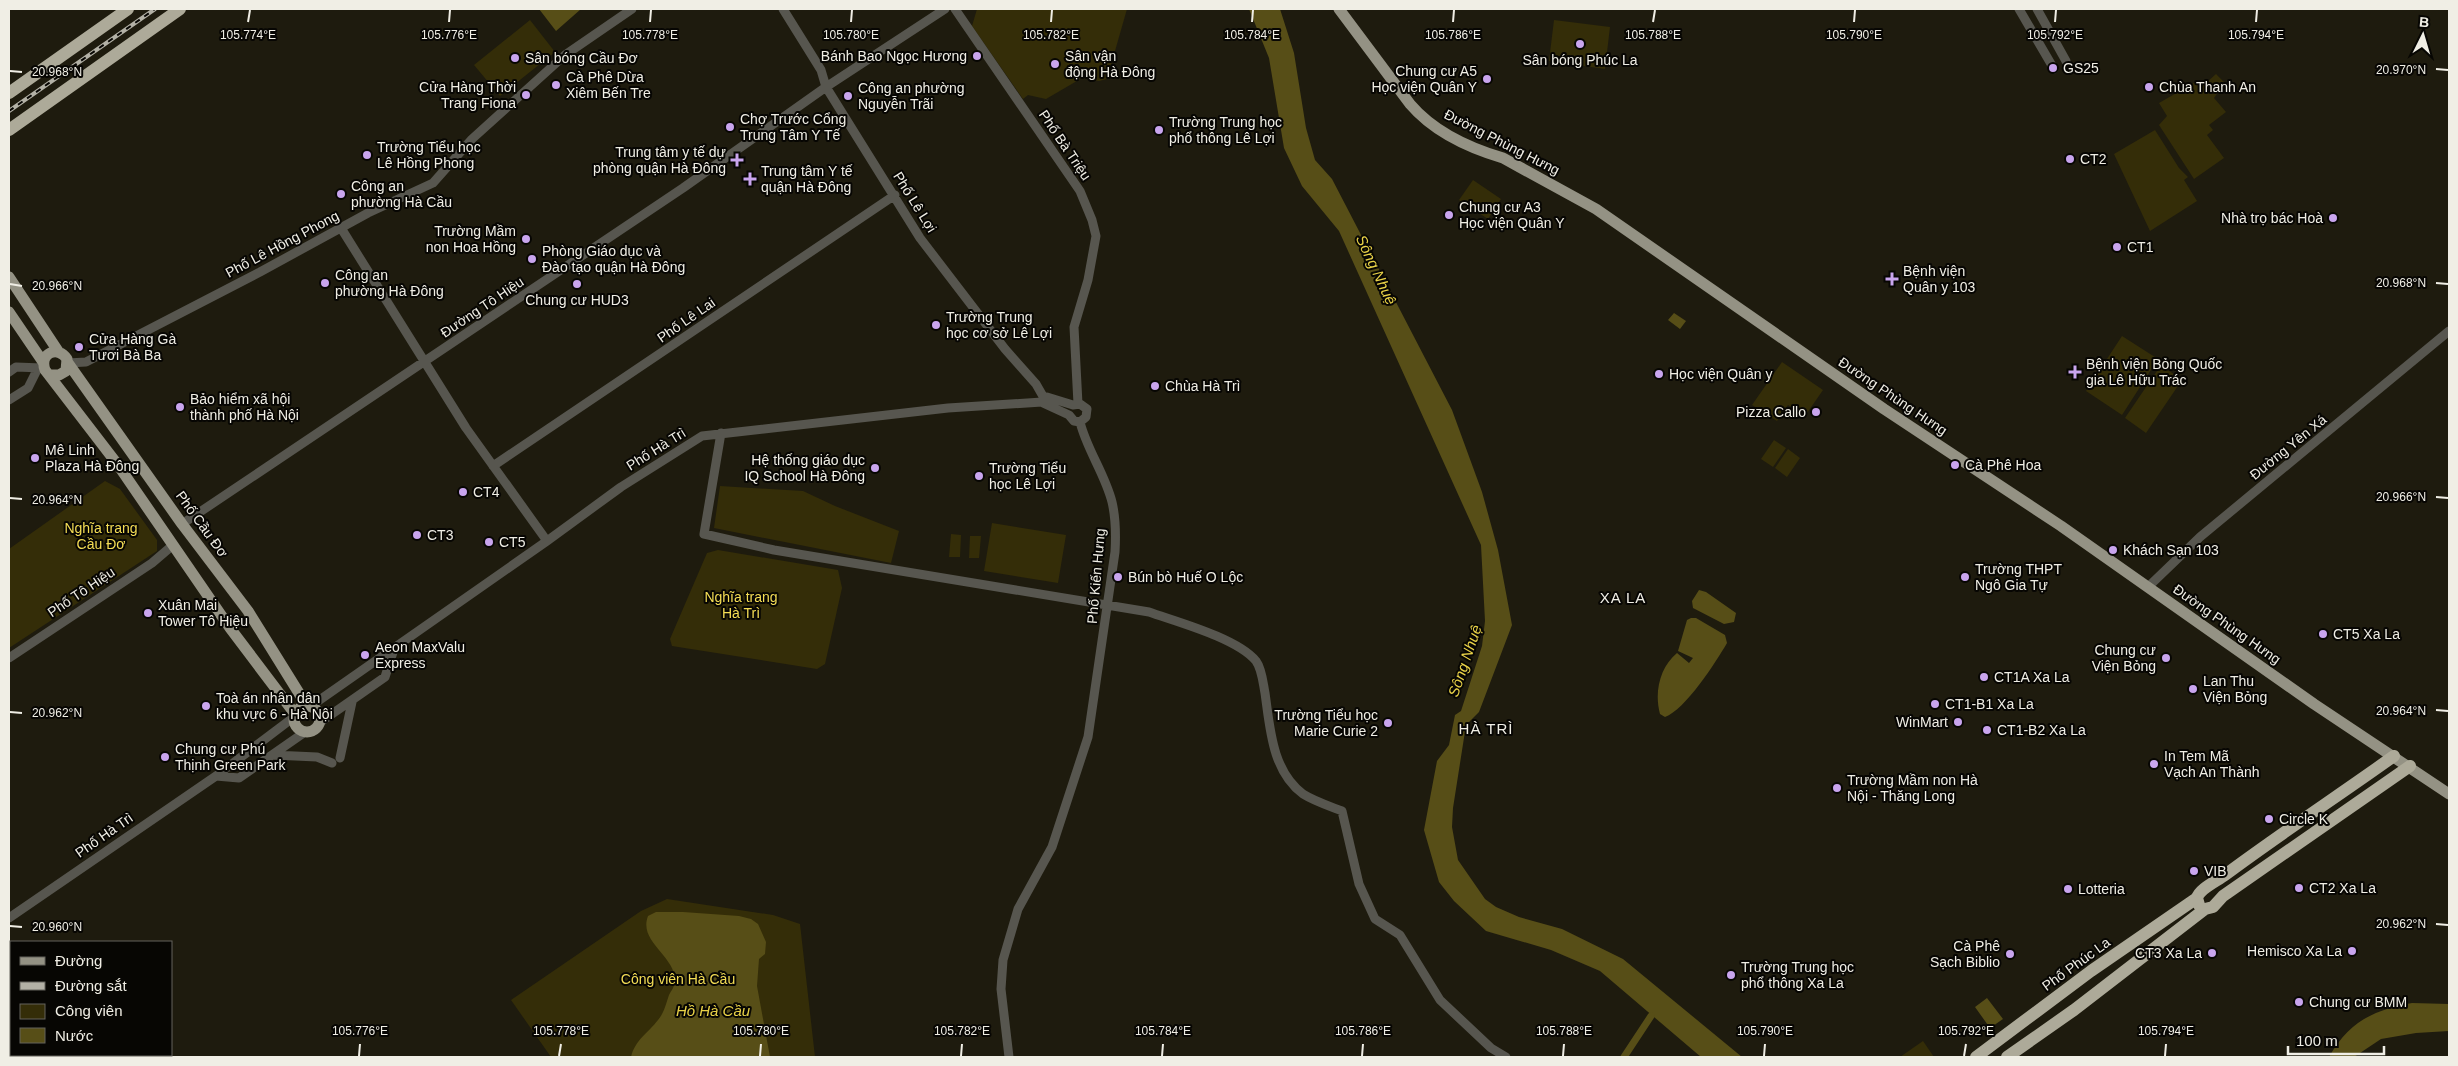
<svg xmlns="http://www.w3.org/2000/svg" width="2458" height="1066" font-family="Helvetica,sans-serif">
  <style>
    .green { fill: #342d08 }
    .water { fill: #574e17 }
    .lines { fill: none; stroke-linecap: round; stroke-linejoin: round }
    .canal { stroke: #574e17; stroke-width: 7 }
    .minor { stroke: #57564f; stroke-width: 9 }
    .major { stroke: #949284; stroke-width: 11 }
    .highway { stroke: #adaa99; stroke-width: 12 }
    .rail-casing { stroke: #b3b1a6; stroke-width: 4 }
    .rail { stroke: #070603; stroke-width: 2; stroke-dasharray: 5.5; stroke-linecap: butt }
    .ticks { fill: none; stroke: #f0eee5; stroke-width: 2 }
    .poi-dot { fill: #c9a5ee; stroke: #070603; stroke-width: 2 }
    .labels { text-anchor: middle; stroke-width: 4; stroke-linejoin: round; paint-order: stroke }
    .poi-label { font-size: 14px; fill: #f0eee5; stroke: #070603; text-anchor: start }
    .street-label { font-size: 14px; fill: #f0eee5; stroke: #070603 }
    .park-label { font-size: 14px; fill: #f4dd55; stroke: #070603 }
    .water-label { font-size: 15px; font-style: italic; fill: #e9d248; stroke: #070603 }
    .neighbourhood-label { font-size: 15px; letter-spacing: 1px; fill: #f0eee5; stroke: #070603 }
    .ticks-label { font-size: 12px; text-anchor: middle; fill: #f0eee5; stroke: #070603; stroke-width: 4; stroke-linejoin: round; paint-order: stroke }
  </style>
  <rect width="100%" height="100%" fill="#1e1b0e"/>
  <path class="green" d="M 977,9 L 1127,9 L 1107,79 L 1099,81 L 1082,78 L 1046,99 L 1028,95 L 1023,99 L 972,26 Z
    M 530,20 L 555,52 L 500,96 L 474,65 Z
    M 1554,20 L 1610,27 L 1605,69 L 1549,61 Z
    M 2216,74 L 2225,83 L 2214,98 L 2226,112 L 2209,125 L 2213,130 L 2207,135 L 2224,158 L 2194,179 L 2159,125 L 2167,116 L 2159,103 L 2199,80 L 2206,83 Z
    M 2155,130 L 2179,168 L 2188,177 L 2184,180 L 2197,201 L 2150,231 L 2114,154 Z
    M 1473,180 L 1501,199 L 1488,219 L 1459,200 Z
    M 2122,336 L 2158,359 L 2122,415 L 2086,391 Z
    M 1782,362 L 1823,390 L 1805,416 L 1788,405 L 1777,421 L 1752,405 Z
    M 2161,365 L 2182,380 L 2146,433 L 2125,418 Z
    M 1774,440 L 1786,448 L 1773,467 L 1761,459 Z
    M 1788,449 L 1800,458 L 1787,477 L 1775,468 Z
    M 105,481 L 120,489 L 157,540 L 157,551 L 9,648 L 9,549 Z
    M 720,486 L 803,491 L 835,506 L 899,531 L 891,563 L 714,528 Z
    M 992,523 L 1066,535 L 1058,583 L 984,571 Z
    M 951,534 L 961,535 L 960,557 L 949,557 Z
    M 970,536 L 981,536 L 979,558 L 969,558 Z
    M 718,550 L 838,570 L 842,588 L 825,664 L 817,669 L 672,646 L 670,639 L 707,553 Z
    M 667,899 L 773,915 L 800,924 L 815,1057 L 551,1057 L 511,1000 L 641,911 Z
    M 1923,1041 L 1934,1057 L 1900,1057 Z"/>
  <path class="water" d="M 539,9 L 581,9 L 556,31 Z
    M 1249,9 L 1280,9 L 1294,53 L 1306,128 L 1315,160 L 1332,179 L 1452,410 L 1482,492 L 1498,550 L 1512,625 L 1479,712 L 1466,725 L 1453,808 L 1452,827 L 1458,860 L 1485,899 L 1496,907 L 1519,917 L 1562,929 L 1623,959 L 1742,1057 L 1701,1057 L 1600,971 L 1551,950 L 1486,931 L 1454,901 L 1439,882 L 1424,830 L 1437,761 L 1449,745 L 1455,715 L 1461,711 L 1482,646 L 1485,621 L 1481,545 L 1339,231 L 1302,186 L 1284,148 L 1269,58 Z
    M 1674,313 L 1686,321 L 1680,329 L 1668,320 Z
    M 1699,590 L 1706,592 L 1736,613 L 1734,622 L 1724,624 L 1693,608 L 1692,601 Z
    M 1691,618 L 1696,618 L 1725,635 L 1727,643 C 1716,662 1685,710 1665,717 L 1660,714 C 1654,692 1660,667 1677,653 L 1689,663 L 1693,658 L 1678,651 L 1687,620 Z
    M 656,912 L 683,912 L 739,916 L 751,919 L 758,924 L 766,942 L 765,954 L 759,959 L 757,986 L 770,1057 L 631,1057 C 635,1040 648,1033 658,1020 C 664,1013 666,1004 669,995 C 671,991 675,986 675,981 C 676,956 638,942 648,916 Z
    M 1987,998 L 2003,1019 L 1990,1028 L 1975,1007 Z
    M 2412,1003 L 2449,1004 L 2449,1031 L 2416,1033 L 2381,1039 L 2354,1057 L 2329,1057 C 2349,1022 2373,1010 2412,1003 Z"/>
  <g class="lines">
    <path class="canal" d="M 1624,1057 L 1651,1016"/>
    <path class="minor" d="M 783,9 L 821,70 L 826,87 L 920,238 L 1005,349 L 1036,384 L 1044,398 L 1043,403 L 1069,415 L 1074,421 L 1080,422 L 1086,417 L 1087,409 L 1080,404 L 1073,405 L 1047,397 L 1044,398
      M 955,9 L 1080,191 L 1092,220 L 1096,236 L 1088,280 L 1074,327 L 1078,404
      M 2019,9 L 2054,69
      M 2037,9 L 2066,61
      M 341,228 L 466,428 L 547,541
      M 68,363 L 86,362 L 260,272 L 368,213 L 433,183 L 472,139 L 565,55 L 632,9
      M 9,372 L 16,367 L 42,368
      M 9,400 L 28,388 L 37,370
      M 721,433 L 704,534 L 774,550 L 1149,612 C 1177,622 1237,638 1256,661 C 1262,669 1263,683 1265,693 C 1270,728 1272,771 1303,794 C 1314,801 1329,806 1342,811 L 1359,884 L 1375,919 L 1400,935 L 1440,1000 L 1491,1048 L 1506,1057
      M 493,466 L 895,195
      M 182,524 L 683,188 L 826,87 L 945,9
      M 2148,587 L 2200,537 L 2449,331
      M 9,658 L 152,563 L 173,545
      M 311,706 L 547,541 L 621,487 L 702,436 L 948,408 L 1042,402
      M 319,723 L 385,677 L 394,649
      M 273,755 L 317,757 L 332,763
      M 340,758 L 352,702
      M 216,776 L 239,778 L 305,732
      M 9,918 L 216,776 L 294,717
      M 1009,1057 L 1001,989 L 1003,960 L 1018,909 L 1052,847 L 1088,737 L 1115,552 C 1116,535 1116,519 1112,502 C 1105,474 1087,450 1080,422"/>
    <path class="major" d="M 1339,9 L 1410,104 C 1433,131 1469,148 1503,158 L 1596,209 L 1884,409 L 2061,526 L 2314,704 L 2449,794
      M 9,277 L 58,351
      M 9,312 L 43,362
      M 68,363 L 182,524 L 248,611 L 307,706
      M 51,375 L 59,375 L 66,371 L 67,359 C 58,345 39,353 45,370 L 118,465 L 230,628 L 295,714
      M294 719a13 13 0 1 1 26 0a13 13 0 1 1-26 0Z"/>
    <path class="highway" d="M 9,93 L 128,9
      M 9,130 L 180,9
      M 2199,905 L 2197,898 C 2199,889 2217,881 2225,875 C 2280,834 2338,796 2394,756
      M 1976,1057 L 2091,971 L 2197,898
      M 2007,1057 L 2074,1010 L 2205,909 L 2213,907 L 2223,896 L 2410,766"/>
    <g class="rail-casing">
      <path id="rail" d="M 9,111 L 155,9"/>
    </g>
    <use href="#rail" class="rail"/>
  </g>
  <path class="ticks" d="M 248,22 L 250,10M 449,22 L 450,10M 650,22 L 651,10M 851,22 L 852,10M 1051,22 L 1052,10M 1252,22 L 1253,10M 1453,22 L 1454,10M 1653,22 L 1655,10M 1854,22 L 1855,10M 2055,22 L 2056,10M 2256,22 L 2257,10M 2436,69 L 2448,70M 10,71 L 22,72M 2436,283 L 2448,284M 10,284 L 22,286M 2436,497 L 2448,498M 10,498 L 22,499M 2436,710 L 2448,711M 10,712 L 22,713M 2436,924 L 2448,925M 10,926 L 22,927M 359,1056 L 360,1044M 559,1056 L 561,1044M 760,1056 L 761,1044M 961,1056 L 962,1044M 1162,1056 L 1163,1044M 1362,1056 L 1363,1044M 1563,1056 L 1564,1044M 1764,1056 L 1765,1044M 1964,1056 L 1966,1044M 2165,1056 L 2166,1044"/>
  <g class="poi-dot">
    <circle cx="1580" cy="44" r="5"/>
    <circle cx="977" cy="56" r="5"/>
    <circle cx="515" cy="58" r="5"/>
    <circle cx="1055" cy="64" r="5"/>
    <circle cx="2053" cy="68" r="5"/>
    <circle cx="1487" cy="79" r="5"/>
    <circle cx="556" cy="85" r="5"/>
    <circle cx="2149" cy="87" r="5"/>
    <circle cx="526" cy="95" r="5"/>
    <circle cx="848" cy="96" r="5"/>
    <circle cx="730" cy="127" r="5"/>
    <circle cx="1159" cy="130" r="5"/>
    <circle cx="367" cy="155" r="5"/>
    <circle cx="2070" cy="159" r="5"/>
    <path d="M734.5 152.5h5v5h5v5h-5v5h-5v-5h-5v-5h5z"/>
    <path d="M747.5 171.5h5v5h5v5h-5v5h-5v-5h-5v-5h5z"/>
    <circle cx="341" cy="194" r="5"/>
    <circle cx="1449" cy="215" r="5"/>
    <circle cx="2333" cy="218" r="5"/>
    <circle cx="526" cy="239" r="5"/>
    <circle cx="2117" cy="247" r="5"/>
    <circle cx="532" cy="259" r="5"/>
    <path d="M1889.5 271.5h5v5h5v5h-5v5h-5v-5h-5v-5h5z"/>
    <circle cx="325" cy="283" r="5"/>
    <circle cx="577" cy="284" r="5"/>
    <circle cx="936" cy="325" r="5"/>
    <circle cx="79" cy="347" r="5"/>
    <path d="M2072.5 364.5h5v5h5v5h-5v5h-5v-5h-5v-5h5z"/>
    <circle cx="1659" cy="374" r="5"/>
    <circle cx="1155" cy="386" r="5"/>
    <circle cx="180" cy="407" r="5"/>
    <circle cx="1816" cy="412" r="5"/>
    <circle cx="35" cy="458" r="5"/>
    <circle cx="1955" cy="465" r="5"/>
    <circle cx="875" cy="468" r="5"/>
    <circle cx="979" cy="476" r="5"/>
    <circle cx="463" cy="492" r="5"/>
    <circle cx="417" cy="535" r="5"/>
    <circle cx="489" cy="542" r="5"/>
    <circle cx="2113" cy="550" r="5"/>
    <circle cx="1118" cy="577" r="5"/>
    <circle cx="1965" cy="577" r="5"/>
    <circle cx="148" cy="613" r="5"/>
    <circle cx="2323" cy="634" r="5"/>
    <circle cx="365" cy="655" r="5"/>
    <circle cx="2166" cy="658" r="5"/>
    <circle cx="1984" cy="677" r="5"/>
    <circle cx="2193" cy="689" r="5"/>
    <circle cx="1935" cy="704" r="5"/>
    <circle cx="206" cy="706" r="5"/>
    <circle cx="1958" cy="722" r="5"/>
    <circle cx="1388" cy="723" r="5"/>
    <circle cx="1987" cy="730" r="5"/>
    <circle cx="165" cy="757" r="5"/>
    <circle cx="2154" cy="764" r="5"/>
    <circle cx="1837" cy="788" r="5"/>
    <circle cx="2269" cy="819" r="5"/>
    <circle cx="2194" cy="871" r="5"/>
    <circle cx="2299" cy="888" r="5"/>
    <circle cx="2068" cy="889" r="5"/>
    <circle cx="2352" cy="951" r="5"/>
    <circle cx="2212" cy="953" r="5"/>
    <circle cx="2010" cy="954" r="5"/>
    <circle cx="1731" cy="975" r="5"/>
    <circle cx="2299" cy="1002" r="5"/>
  </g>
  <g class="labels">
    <g class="poi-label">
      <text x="967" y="61" text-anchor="end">Bánh Bao Ngọc Hương</text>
      <text x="1065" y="61">Sân vận<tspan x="1065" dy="16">động Hà Đông</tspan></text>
      <text x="525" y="63">Sân bóng Cầu Đơ</text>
      <text x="1580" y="65" text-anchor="middle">Sân bóng Phúc La</text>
      <text x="2063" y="73">GS25</text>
      <text x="1477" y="76" text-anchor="end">Chung cư A5<tspan x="1477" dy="16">Học viện Quân Y</tspan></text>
      <text x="566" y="82">Cà Phê Dừa<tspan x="566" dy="16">Xiêm Bến Tre</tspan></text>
      <text x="516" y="92" text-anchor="end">Cửa Hàng Thời<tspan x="516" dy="16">Trang Fiona</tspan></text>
      <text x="2159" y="92">Chùa Thanh An</text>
      <text x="858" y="93">Công an phường<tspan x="858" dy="16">Nguyễn Trãi</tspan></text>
      <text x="740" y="124">Chợ Trước Cổng<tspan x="740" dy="16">Trung Tâm Y Tế</tspan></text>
      <text x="1169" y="127">Trường Trung học<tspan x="1169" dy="16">phổ thông Lê Lợi</tspan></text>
      <text x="377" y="152">Trường Tiểu học<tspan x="377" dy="16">Lê Hồng Phong</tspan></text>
      <text x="726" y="157" text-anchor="end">Trung tâm y tế dự<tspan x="726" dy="16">phòng quận Hà Đông</tspan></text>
      <text x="2080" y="164">CT2</text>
      <text x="761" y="176">Trung tâm Y tế<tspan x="761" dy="16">quận Hà Đông</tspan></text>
      <text x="351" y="191">Công an<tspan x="351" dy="16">phường Hà Cầu</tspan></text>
      <text x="1459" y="212">Chung cư A3<tspan x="1459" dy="16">Học viện Quân Y</tspan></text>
      <text x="2323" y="223" text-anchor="end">Nhà trọ bác Hoà</text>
      <text x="516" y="236" text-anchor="end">Trường Mầm<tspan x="516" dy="16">non Hoa Hồng</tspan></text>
      <text x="2127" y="252">CT1</text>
      <text x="542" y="256">Phòng Giáo dục và<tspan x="542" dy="16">Đào tạo quận Hà Đông</tspan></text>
      <text x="1903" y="276">Bệnh viện<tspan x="1903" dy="16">Quân y 103</tspan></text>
      <text x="335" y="280">Công an<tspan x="335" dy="16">phường Hà Đông</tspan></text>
      <text x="577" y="305" text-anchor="middle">Chung cư HUD3</text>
      <text x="946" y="322">Trường Trung<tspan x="946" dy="16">học cơ sở Lê Lợi</tspan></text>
      <text x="89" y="344">Cửa Hàng Gà<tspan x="89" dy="16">Tươi Bà Ba</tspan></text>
      <text x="2086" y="369">Bệnh viện Bỏng Quốc<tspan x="2086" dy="16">gia Lê Hữu Trác</tspan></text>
      <text x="1669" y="379">Học viện Quân y</text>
      <text x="1165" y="391">Chùa Hà Trì</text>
      <text x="190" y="404">Bảo hiểm xã hội<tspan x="190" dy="16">thành phố Hà Nội</tspan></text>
      <text x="1806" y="417" text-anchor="end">Pizza Callo</text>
      <text x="45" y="455">Mê Linh<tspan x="45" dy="16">Plaza Hà Đông</tspan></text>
      <text x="865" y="465" text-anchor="end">Hệ thống giáo dục<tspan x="865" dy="16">IQ School Hà Đông</tspan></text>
      <text x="1965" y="470">Cà Phê Hoa</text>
      <text x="989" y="473">Trường Tiểu<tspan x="989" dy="16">học Lê Lợi</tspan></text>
      <text x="473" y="497">CT4</text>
      <text x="427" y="540">CT3</text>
      <text x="499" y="547">CT5</text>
      <text x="2123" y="555">Khách Sạn 103</text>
      <text x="1975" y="574">Trường THPT<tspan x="1975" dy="16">Ngô Gia Tự</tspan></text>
      <text x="1128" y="582">Bún bò Huế O Lộc</text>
      <text x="158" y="610">Xuân Mai<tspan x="158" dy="16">Tower Tô Hiệu</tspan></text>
      <text x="2333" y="639">CT5 Xa La</text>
      <text x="375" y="652">Aeon MaxValu<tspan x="375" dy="16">Express</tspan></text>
      <text x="2156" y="655" text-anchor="end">Chung cư<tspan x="2156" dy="16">Viện Bỏng</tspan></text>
      <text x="1994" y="682">CT1A Xa La</text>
      <text x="2203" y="686">Lan Thu<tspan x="2203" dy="16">Viện Bỏng</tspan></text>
      <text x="216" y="703">Toà án nhân dân<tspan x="216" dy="16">khu vực 6 - Hà Nội</tspan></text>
      <text x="1945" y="709">CT1-B1 Xa La</text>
      <text x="1378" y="720" text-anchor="end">Trường Tiểu học<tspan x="1378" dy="16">Marie Curie 2</tspan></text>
      <text x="1948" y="727" text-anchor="end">WinMart</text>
      <text x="1997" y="735">CT1-B2 Xa La</text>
      <text x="175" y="754">Chung cư Phú<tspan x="175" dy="16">Thịnh Green Park</tspan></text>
      <text x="2164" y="761">In Tem Mã<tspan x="2164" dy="16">Vạch An Thành</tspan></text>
      <text x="1847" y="785">Trường Mầm non Hà<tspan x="1847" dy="16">Nội - Thăng Long</tspan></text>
      <text x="2279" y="824">Circle K</text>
      <text x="2204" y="876">VIB</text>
      <text x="2309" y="893">CT2 Xa La</text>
      <text x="2078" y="894">Lotteria</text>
      <text x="2000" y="951" text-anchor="end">Cà Phê<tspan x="2000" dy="16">Sạch Biblio</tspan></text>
      <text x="2342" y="956" text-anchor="end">Hemisco Xa La</text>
      <text x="2202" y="958" text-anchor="end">CT3 Xa La</text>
      <text x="1741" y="972">Trường Trung học<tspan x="1741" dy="16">phổ thông Xa La</tspan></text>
      <text x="2309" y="1007">Chung cư BMM</text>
    </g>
    <g class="street-label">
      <text transform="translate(1502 142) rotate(27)" y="5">Đường Phùng Hưng</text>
      <text transform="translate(1065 145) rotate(56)" y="5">Phố Bà Triệu</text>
      <text transform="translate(915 202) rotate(58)" y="5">Phố Lê Lợi</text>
      <text transform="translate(282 244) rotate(-28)" y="5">Phố Lê Hồng Phong</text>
      <text transform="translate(482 307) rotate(-34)" y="5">Đường Tô Hiệu</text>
      <text transform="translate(686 320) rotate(-35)" y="5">Phố Lê Lai</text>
      <text transform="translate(1893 396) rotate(34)" y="5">Đường Phùng Hưng</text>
      <text transform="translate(2288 447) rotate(-39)" y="5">Đường Yên Xá</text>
      <text transform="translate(656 449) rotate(-32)" y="5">Phố Hà Trì</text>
      <text transform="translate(202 524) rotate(54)" y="5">Phố Cầu Đơ</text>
      <text transform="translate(1096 576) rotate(-85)" y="5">Phố Kiến Hưng</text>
      <text transform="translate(81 592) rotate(-34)" y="5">Phố Tô Hiệu</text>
      <text transform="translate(2227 624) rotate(35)" y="5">Đường Phùng Hưng</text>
      <text transform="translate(104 835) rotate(-35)" y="5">Phố Hà Trì</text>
      <text transform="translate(2076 964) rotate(-36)" y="5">Phố Phúc La</text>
    </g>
    <g class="park-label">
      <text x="101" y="533">Nghĩa trang<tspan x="101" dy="16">Cầu Đơ</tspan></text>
      <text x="741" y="602">Nghĩa trang<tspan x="741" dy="16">Hà Trì</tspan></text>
      <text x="678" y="984">Công viên Hà Cầu</text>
    </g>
    <g class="water-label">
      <text transform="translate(1376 270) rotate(65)" y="5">Sông Nhuệ</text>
      <text transform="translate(1465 661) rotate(-71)" y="5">Sông Nhuệ</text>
      <text x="713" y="1016">Hồ Hà Cầu</text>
    </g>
    <g class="neighbourhood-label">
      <text x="1623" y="603">XA LA</text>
      <text x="1486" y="734">HÀ TRÌ</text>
    </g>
  </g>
  <g class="ticks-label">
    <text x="248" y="39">105.774°E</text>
    <text x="449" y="39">105.776°E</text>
    <text x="650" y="39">105.778°E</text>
    <text x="851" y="39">105.780°E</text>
    <text x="1051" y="39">105.782°E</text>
    <text x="1252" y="39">105.784°E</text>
    <text x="1453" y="39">105.786°E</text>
    <text x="1653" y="39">105.788°E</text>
    <text x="1854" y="39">105.790°E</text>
    <text x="2055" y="39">105.792°E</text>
    <text x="2256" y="39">105.794°E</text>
    <text x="2401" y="74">20.970°N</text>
    <text x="57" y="76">20.968°N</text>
    <text x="2401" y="287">20.968°N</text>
    <text x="57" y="290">20.966°N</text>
    <text x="2401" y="501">20.966°N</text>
    <text x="57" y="504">20.964°N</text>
    <text x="2401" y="715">20.964°N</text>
    <text x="57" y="717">20.962°N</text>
    <text x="2401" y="928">20.962°N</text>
    <text x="57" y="931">20.960°N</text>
    <text x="360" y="1035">105.776°E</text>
    <text x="561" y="1035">105.778°E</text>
    <text x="761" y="1035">105.780°E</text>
    <text x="962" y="1035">105.782°E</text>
    <text x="1163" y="1035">105.784°E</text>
    <text x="1363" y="1035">105.786°E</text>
    <text x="1564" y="1035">105.788°E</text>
    <text x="1765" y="1035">105.790°E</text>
    <text x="1966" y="1035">105.792°E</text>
    <text x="2166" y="1035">105.794°E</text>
  </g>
  <rect width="2458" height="1066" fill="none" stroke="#f0eee5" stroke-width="20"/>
  <rect x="10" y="941" width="162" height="115" fill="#070603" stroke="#64635d"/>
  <rect x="20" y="957" width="25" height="8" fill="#949284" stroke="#64635d"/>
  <text x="55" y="966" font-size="15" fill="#f0eee5">Đường</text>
  <rect x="20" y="982" width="25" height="8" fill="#b3b1a6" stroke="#64635d"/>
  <text x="55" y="991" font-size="15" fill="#f0eee5">Đường sắt</text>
  <rect x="20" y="1004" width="25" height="15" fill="#342d08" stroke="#64635d"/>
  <text x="55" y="1016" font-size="15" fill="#f0eee5">Công viên</text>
  <rect x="20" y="1028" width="25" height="15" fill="#574e17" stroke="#64635d"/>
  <text x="55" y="1041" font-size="15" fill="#f0eee5">Nước</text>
  <g transform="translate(2423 35) rotate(5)" stroke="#070603" stroke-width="4" paint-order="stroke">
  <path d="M0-4L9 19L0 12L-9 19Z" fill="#f0eee5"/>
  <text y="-8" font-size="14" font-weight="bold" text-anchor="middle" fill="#f0eee5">B</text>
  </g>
  <path d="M2288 1046v8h96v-8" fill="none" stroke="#f0eee5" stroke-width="2.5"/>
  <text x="2296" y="1046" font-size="15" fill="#f0eee5" stroke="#070603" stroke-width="4" paint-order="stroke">100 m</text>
</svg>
